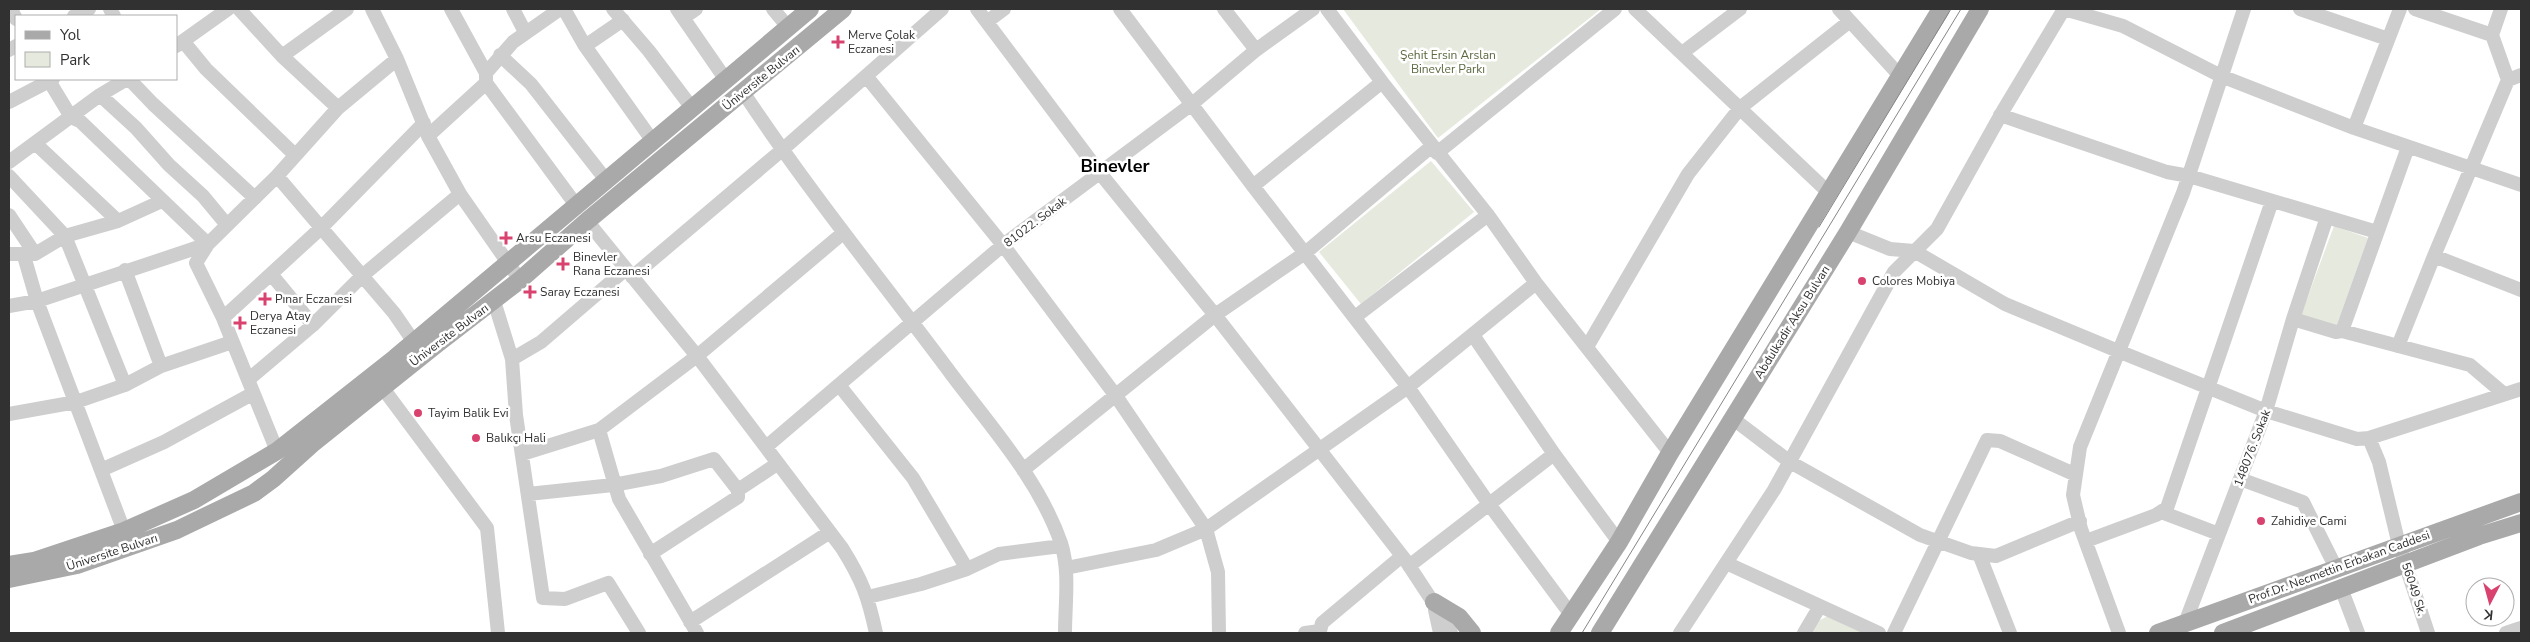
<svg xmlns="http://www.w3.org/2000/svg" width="2530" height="642" font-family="'Nunito Sans',sans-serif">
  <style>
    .green { fill: #e6e9dd }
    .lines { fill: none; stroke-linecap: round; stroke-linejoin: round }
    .minor { stroke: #cecece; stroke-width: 14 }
    .major { stroke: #a9a9a9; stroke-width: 18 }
    .tram { stroke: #868686; stroke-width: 1 }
    .poi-dot { fill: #d9426f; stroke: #fff; stroke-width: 2 }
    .labels { text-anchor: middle; stroke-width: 5; stroke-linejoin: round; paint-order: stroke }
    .poi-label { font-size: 12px; fill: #313131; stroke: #fff; text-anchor: start }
    .park-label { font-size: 12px; fill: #5d6a41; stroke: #fff }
    .street-label { font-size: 12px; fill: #313131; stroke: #fff }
    .district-label { font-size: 18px; font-weight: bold; fill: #000; stroke: #fff }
  </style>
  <rect width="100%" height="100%" fill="#fff"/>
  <path class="green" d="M 1343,9 L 1601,9 L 1438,138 Z
    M 1431,161 L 1474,212 L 1361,304 L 1319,252 Z
    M 2334,226 L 2368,238 L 2336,327 L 2301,315 Z
    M 1828,616 L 1866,633 L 1811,633 L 1818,621 Z"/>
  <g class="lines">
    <path class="minor" d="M 11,9 L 16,19
      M 110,9 L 114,16
      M 239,9 L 282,56 L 338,108
      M 372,9 L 397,59 L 426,130
      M 451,9 L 486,73
      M 513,9 L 525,32
      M 564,9 L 585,46 L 652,140
      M 613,9 L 649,51 L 692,108
      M 677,9 L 726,80
      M 773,9 L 788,27
      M 977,9 L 1100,173 L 1215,315 L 1406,561 L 1448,625 L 1451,633
      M 1120,9 L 1253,186 L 1408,387 L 1489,504 L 1572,616
      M 1224,9 L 1256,50
      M 1327,9 L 1382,82 L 1488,215 L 1536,283 L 1670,453
      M 1635,9 L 1828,192
      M 1839,9 L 1901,77
      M 2300,9 L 2388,39
      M 2415,9 L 2492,35
      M 2501,9 L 2492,35 L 2508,80
      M 74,16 L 89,9
      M 683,18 L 696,9
      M 988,21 L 1004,9
      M 183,41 L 206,69 L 295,155
      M 176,46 L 228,9
      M 585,46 L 623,20
      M 9,50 L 16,46
      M 1682,53 L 1740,9
      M 500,55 L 531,84 L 606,180
      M 282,56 L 347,9
      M 2521,75 L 2508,80 L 2434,256 L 2521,290
      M 866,76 L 1003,245 L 1116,396 L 1206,529 L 1218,572 L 1219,633
      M 129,79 L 153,104 L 255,198
      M 486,83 L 576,205
      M 743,92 C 808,190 882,281 952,375 C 992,428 1039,480 1061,543 C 1070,571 1065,604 1065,633
      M 100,95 L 136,128 L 169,165 L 203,196 L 227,225
      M 9,102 L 53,79
      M 2000,115 L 2167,172 L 2189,176 L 2377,232
      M 2354,128 L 2400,9
      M 36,144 L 118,221
      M 1437,153 L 1615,9
      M 9,162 L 100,95 L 127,79
      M 9,176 L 65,236 L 125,385
      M 277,176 L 394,313 L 414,342
      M 1253,186 L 1382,82
      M 9,215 L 35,254
      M 587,221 L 697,356 L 842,548 C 862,580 868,596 876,633
      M 1848,232 L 1890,249 L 1914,251 L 2005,304 L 2118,351 L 2266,411 L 2357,439 L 2369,438 L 2379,462 L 2399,545 L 2428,633
      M 9,254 L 35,254 L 65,236 L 118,221 L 162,201
      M 24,256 L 37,301 L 124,531
      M 125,270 L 161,366
      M 271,274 L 313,325
      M 632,277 L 782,150 L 942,9
      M 520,280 L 460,194 L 428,136 L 486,83 L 486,73 L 513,42 L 560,9
      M 494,301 L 512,359 L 516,415 L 543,598 L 565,599 L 608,583 L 639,633
      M 9,306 L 37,301 L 208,244 L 80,121 L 71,117 L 48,79
      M 1355,317 L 1488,215
      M 223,318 L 321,228 L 424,123
      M 2293,319 L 2327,217
      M 2342,331 L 2408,147
      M 1473,335 L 1554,454 L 1619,542
      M 2398,346 L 2434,256
      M 1587,347 L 1688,174 L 1740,108 L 1850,21
      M 512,359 L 541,342 L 626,269
      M 248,380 L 313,325 L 362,276 L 460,194
      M 839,385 L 913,478 L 967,569
      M 382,387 L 487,528 L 498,633
      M 9,414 L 76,402 L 125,385 L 161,366 L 232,342
      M 1732,418 L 1790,462 L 1920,535 L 1971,553 L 1996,556 L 2080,521
      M 599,430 L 619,499 L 697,633
      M 2369,438 L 2521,389
      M 766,447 L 1003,245 L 1192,104 L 1256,50 L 1313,9
      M 277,451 L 223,318 L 196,263 L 208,244 L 277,176 L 338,108 L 397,59
      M 522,454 L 599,430 L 697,356 L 843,233
      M 101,470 L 164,442 L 252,394
      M 1023,470 L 1215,315 L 1305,253 L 1432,146
      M 2240,479 L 2303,502 L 2336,568
      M 738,490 L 777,464
      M 528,494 L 613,485 L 661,476 L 714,459 L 738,490 L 738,497 L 650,554
      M 2161,512 L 2219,534
      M 2086,541 L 2156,515 L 2167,508 L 2272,201
      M 1979,554 L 2010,633
      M 1726,563 L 1879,633
      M 1409,566 L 1554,454
      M 1066,568 L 1156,550 L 1206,529 L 1408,387 L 1536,283
      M 2341,588 L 2358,633
      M 868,597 L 921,584 L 967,569 L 999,554 L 1061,546
      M 1435,610 L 1440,633
      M 690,622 L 830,532
      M 2185,623 L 2266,411 L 2293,319 L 2336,332 L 2342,331 L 2470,365 L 2503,393
      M 1320,631 L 1322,623 L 1402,556
      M 1305,633 L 1320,631 L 1320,633
      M 1680,633 L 1774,490 L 1894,272 L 1937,229 L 2004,109 L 2064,9 L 2123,26 L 2221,76 L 2354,128 L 2521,185
      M 1804,633 L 1820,606
      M 1894,633 L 1987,440 L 2000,441 L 2074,474
      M 2119,633 L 2081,529 L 2073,495 L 2080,447 L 2183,193 L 2244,9
      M 2506,633 L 2521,628"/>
    <path class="major" d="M 9,565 L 34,561 L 124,531 L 194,500 L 277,451 L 395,358 L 810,9
      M 9,579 L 77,565 L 177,530 L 254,493 L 273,479 L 312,444 L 437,344 L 520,280 L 587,221 L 843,9
      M 1434,602 L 1459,617 L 1472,633
      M 1559,633 L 1619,542 L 1670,453 L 1941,9
      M 1600,633 L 1848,232 L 1980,9
      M 2158,633 L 2521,502
      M 2223,633 L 2479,536 L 2521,523"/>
    <path class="tram" d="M 1819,227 L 1951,9
      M 1582,633 L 1961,9"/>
  </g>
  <g class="poi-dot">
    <path d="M835.5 34.5h5v5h5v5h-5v5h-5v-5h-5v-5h5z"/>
    <path d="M503.5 230.5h5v5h5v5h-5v5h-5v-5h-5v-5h5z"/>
    <path d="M560.5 256.5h5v5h5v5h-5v5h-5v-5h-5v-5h5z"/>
    <circle cx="1862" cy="281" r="5"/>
    <path d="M527.5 284.5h5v5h5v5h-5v5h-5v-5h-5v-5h5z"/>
    <path d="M262.5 291.5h5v5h5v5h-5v5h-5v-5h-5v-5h5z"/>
    <path d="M237.5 315.5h5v5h5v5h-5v5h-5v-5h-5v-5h5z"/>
    <circle cx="418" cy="413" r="5"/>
    <circle cx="476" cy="438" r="5"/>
    <circle cx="2261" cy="521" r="5"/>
  </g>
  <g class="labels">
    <g class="poi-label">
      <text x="848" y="39">Merve Çolak<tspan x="848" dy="14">Eczanesi</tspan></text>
      <text x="516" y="242">Arsu Eczanesi</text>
      <text x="573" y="261">Binevler<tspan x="573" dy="14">Rana Eczanesi</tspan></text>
      <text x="1872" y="285">Colores Mobiya</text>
      <text x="540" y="296">Saray Eczanesi</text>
      <text x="275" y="303">Pınar Eczanesi</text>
      <text x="250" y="320">Derya Atay<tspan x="250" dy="14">Eczanesi</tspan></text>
      <text x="428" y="417">Tayim Balik Evi</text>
      <text x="486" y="442">Balıkçı Hali</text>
      <text x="2271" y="525">Zahidiye Cami</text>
    </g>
    <g class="park-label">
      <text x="1448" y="59">Şehit Ersin Arslan<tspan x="1448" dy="14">Binevler Parkı</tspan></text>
    </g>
    <g class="street-label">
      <text transform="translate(761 78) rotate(-39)" y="4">Üniversite Bulvarı</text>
      <text transform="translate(1035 222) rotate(-37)" y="4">81022. Sokak</text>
      <text transform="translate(1792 322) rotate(-58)" y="4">Abdulkadir Aksu Bulvarı</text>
      <text transform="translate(449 335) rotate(-37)" y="4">Üniversite Bulvarı</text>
      <text transform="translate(2252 448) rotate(-69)" y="4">148076. Sokak</text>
      <text transform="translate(112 552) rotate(-18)" y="4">Üniversite Bulvarı</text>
      <text transform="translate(2339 567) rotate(-20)" y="4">Prof.Dr. Necmettin Erbakan Caddesi</text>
      <text transform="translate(2414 589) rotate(72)" y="4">56049 Sk.</text>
    </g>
    <g class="district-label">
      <text x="1115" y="172">Binevler</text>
    </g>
  </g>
  <rect width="2530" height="642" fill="none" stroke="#313131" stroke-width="20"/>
  <rect x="15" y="15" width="162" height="65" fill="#ffffff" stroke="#adadad"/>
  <rect x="25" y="31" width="25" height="8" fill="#a9a9a9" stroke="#adadad"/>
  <text x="60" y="40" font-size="15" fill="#313131">Yol</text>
  <rect x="25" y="52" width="25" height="15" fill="#e6e9dd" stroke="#adadad"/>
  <text x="60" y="65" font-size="15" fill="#313131">Park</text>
  <g transform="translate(2490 602) rotate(186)"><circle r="24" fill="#ffffff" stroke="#adadad"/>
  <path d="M0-4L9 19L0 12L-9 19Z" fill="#d9426f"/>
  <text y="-8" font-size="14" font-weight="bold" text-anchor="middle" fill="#313131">K</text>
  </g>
</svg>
